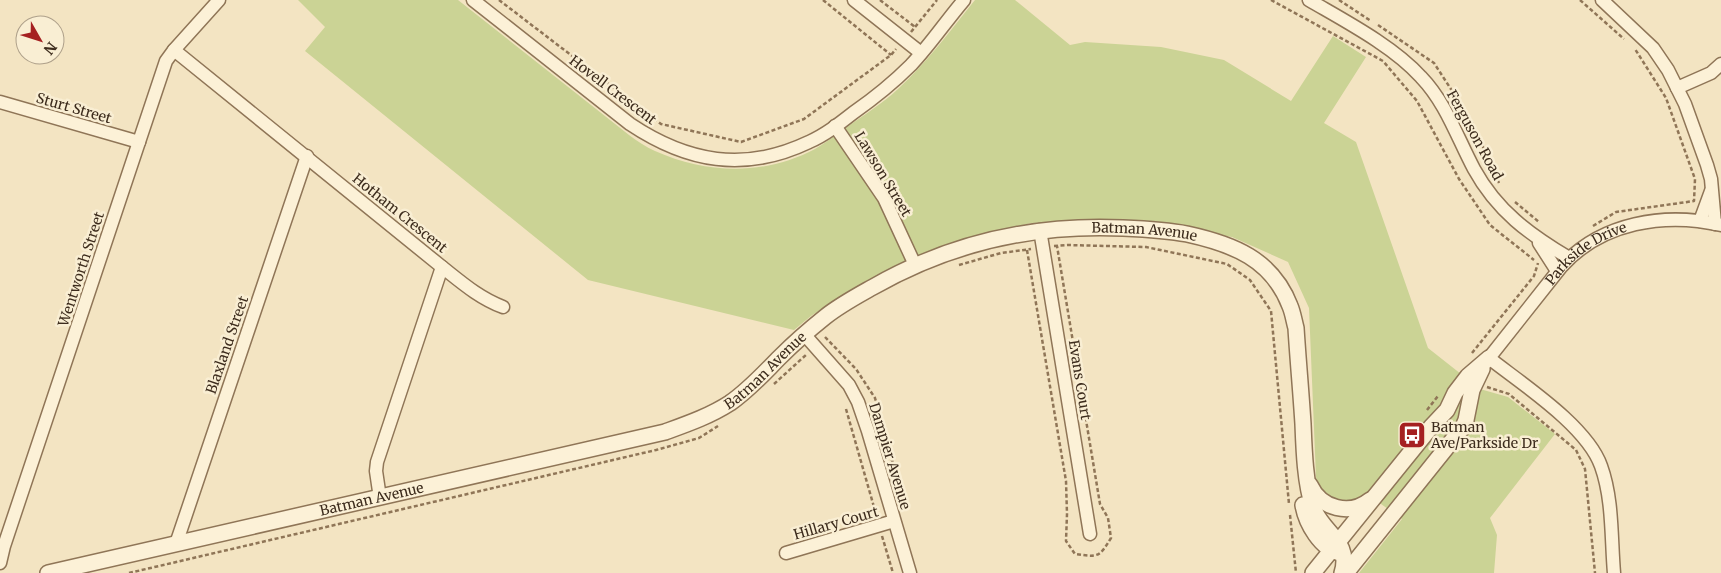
<svg xmlns="http://www.w3.org/2000/svg" width="1721" height="573" font-family="Merriweather,serif">
  <style>
    .green { fill: #cbd395 }
    .lines { fill: none; stroke-linecap: round; stroke-linejoin: round }
    .minor-casing { stroke: #8f7557; stroke-width: 15 }
    .tertiary-casing { stroke: #8f7557; stroke-width: 18 }
    .path { stroke: #8f7557; stroke-width: 2.5; stroke-dasharray: 4 2.5; stroke-linecap: butt }
    .minor { stroke: #fcf1d7; stroke-width: 12 }
    .tertiary { stroke: #fcf1d7; stroke-width: 15 }
    .labels { text-anchor: middle; stroke-width: 5; stroke-linejoin: round; paint-order: stroke }
    .street-label { font-size: 14px; fill: #3d2c1d; stroke: #f9eed3 }
    .poi-label { font-size: 14px; fill: #3d2c1d; stroke: #f9eed3; text-anchor: start }
  </style>
  <rect width="100%" height="100%" fill="#f3e4c2"/>
  <path class="green" d="M 298,0 L 458,0 L 629,135 C 637,141 646,147 655,151 C 707,174 764,176 815,149 C 826,143 836,134 847,127 C 864,115 883,103 898,89 C 927,62 951,30 975,0 L 1015,0 L 1070,45 L 1085,42 L 1161,47 L 1224,60 L 1291,101 L 1333,36 L 1366,57 L 1324,123 L 1356,142 L 1428,348 L 1480,389 L 1508,397 L 1555,434 L 1490,518 L 1497,535 L 1494,573 L 1359,573 L 1402,519 L 1367,494 L 1351,503 C 1331,499 1321,499 1316,477 L 1309,308 L 1288,262 L 1232,237 L 1125,220 L 1031,223 L 941,246 L 850,290 L 811,316 L 794,330 L 588,280 L 305,51 L 325,27 Z"/>
  <g class="lines">
    <g class="minor-casing">
      <g id="minor">
        <path d="M 473,0 L 630,124 C 687,162 744,173 809,142 C 825,135 839,124 853,113 C 873,99 893,83 911,65 C 930,45 946,21 964,0"/>
        <path d="M 854,0 L 921,53"/>
        <path d="M 1309,0 C 1345,21 1393,46 1421,77 C 1446,103 1457,137 1474,169 C 1497,211 1529,234 1569,258"/>
        <path d="M 1602,0 L 1653,48 L 1668,70 L 1685,104 L 1707,165 L 1711,179 L 1715,224"/>
        <path d="M 174,50 L 442,267 C 461,282 479,298 503,307"/>
        <path d="M 1677,88 L 1711,73 L 1721,64"/>
        <path d="M 0,102 L 139,142"/>
        <path d="M 835,126 L 884,198 L 915,265"/>
        <path d="M 1700,221 L 1711,191"/>
        <path d="M 1040,230 L 1090,534"/>
        <path d="M 1539,243 L 1557,271"/>
        <path d="M 804,334 L 849,385 L 858,402 L 868,431 L 910,573"/>
        <path d="M 380,498 L 376,471 L 377,462 L 442,267"/>
        <path d="M 176,544 L 307,156"/>
        <path d="M 786,553 L 894,521"/>
        <path d="M 0,563 L 4,546 L 166,61 L 174,50 L 219,0"/>
        <path id="s1" d="M 1614,573 C 1611,538 1613,499 1601,466 C 1587,426 1522,384 1489,358 L 1561,267 C 1601,222 1665,212 1721,225"/>
      </g>
    </g>
    <g class="tertiary-casing">
      <g id="tertiary">
        <path d="M 1310,485 C 1321,509 1350,516 1370,500"/>
        <path d="M 1303,505 C 1306,523 1321,550 1341,553"/>
        <path id="s2" d="M 48,573 L 665,432 C 687,424 710,416 730,403 C 749,390 764,373 780,357 C 794,343 810,329 825,317 C 840,305 857,296 873,287 C 950,243 1035,224 1123,228 C 1145,229 1166,230 1187,234 C 1233,244 1272,259 1290,306 C 1293,313 1294,321 1296,328 C 1298,360 1301,392 1303,424 C 1304,450 1305,482 1313,507 C 1322,533 1352,541 1342,573"/>
        <path d="M 1313,573 L 1431,427 L 1447,410 L 1455,393 L 1468,376 L 1489,358"/>
        <path d="M 1346,573 L 1463,427 L 1466,420 L 1472,390 L 1482,369"/>
      </g>
    </g>
    <path class="path" d="M 499,0 L 661,124 L 741,142 L 804,119 L 891,55 L 896,49
      M 823,0 L 891,55
      M 880,0 L 915,27
      M 1271,0 L 1383,61 L 1417,101 L 1459,179 L 1490,225 L 1534,260
      M 1339,0 L 1371,21
      M 1580,0 L 1624,39
      M 1378,25 L 1434,63 L 1471,120 L 1499,183
      M 911,32 L 937,0
      M 1515,202 L 1539,222
      M 1593,226 L 1616,212 L 1694,201 L 1695,179 L 1666,98 L 1635,49
      M 1054,246 L 1068,245 L 1146,247 L 1227,264 L 1250,280 L 1271,311 L 1289,504
      M 1027,250 L 1066,481 L 1067,514 L 1066,541 L 1075,554 C 1098,557 1099,558 1111,538 L 1108,518 L 1100,504 L 1057,246
      M 959,265 L 1001,253 L 1031,249
      M 825,337 L 856,369 L 875,398 L 902,497
      M 1472,353 L 1534,276 L 1538,263
      M 774,384 L 807,354
      M 1487,387 L 1509,394 L 1576,450 L 1585,469 L 1595,573
      M 846,409 L 876,514
      M 1427,410 L 1438,396
      M 1290,515 L 1296,573
      M 882,536 L 893,573
      M 129,573 L 656,450 L 699,438 L 718,426"/>
    <use href="#minor" class="minor"/>
    <use href="#tertiary" class="tertiary"/>
  </g>
  <defs>
    <g id="bus-square" transform="scale(1.4375)"><rect x="-9" y="-9" width="18" height="18" rx="4" fill="#a52021" stroke="#f9eed3"/><path d="M-5-6H5V4H4V6H2V4H-2V6H-4V4H-5ZM-3.5-4V0h7V-4ZM-3.5 1.2v1.5H-2V1.2ZM2 1.2v1.5H3.5V1.2Z" fill="#fff"/></g>
  </defs>
  <g fill-rule="evenodd">
    <use href="#bus-square" x="1412" y="435"/>
  </g>
  <g class="labels">
    <g class="street-label">
      <text transform="translate(613 90) rotate(37)" y="5">Hovell Crescent</text>
      <text transform="translate(74 108) rotate(16)" y="5">Sturt Street</text>
      <text transform="translate(1475 135) rotate(61)" y="5">Ferguson Road</text>
      <text transform="translate(883 174) rotate(59)" y="5">Lawson Street</text>
      <text transform="translate(400 213) rotate(39)" y="5">Hotham Crescent</text>
      <text dy="5" stroke="none"><textPath href="#s2" startOffset="1171">Batman Avenue</textPath></text>
      <text dy="5" stroke="none"><textPath href="#s1" startOffset="410">Parkside Drive</textPath></text>
      <text transform="translate(81 269) rotate(-72)" y="5">Wentworth Street</text>
      <text transform="translate(227 345) rotate(-71)" y="5">Blaxland Street</text>
      <text dy="5" stroke="none"><textPath href="#s2" startOffset="752">Batman Avenue</textPath></text>
      <text transform="translate(1080 380) rotate(81)" y="5">Evans Court</text>
      <text transform="translate(890 456) rotate(73)" y="5">Dampier Avenue</text>
      <text dy="5" stroke="none"><textPath href="#s2" startOffset="332">Batman Avenue</textPath></text>
      <text transform="translate(836 523) rotate(-16)" y="5">Hillary Court</text>
    </g>
    <g class="poi-label">
      <text x="1431" y="432">Batman<tspan x="1431" dy="16">Ave/Parkside Dr</tspan></text>
    </g>
  </g>
  <g transform="translate(40 40) rotate(129)"><circle r="24" fill="#f9eed3" stroke="#aea08a"/>
  <path d="M0-4L9 19L0 12L-9 19Z" fill="#a52021"/>
  <text y="-8" font-size="14" font-weight="bold" text-anchor="middle" fill="#3d2c1d">N</text>
  </g>
</svg>
